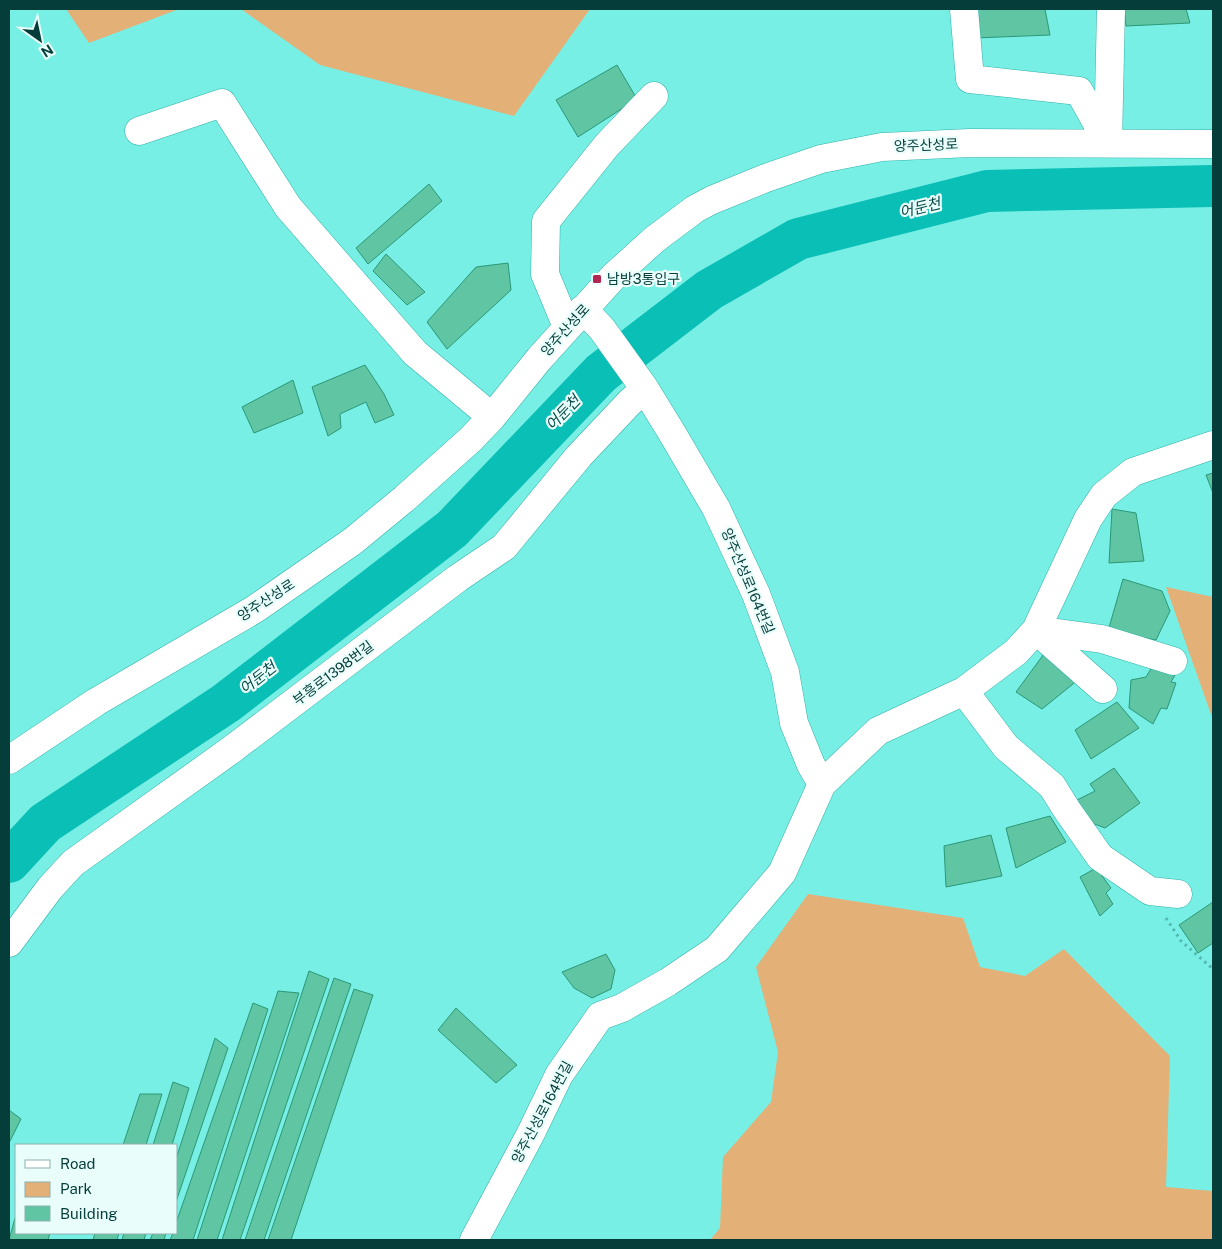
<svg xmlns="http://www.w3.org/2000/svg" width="1222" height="1249" font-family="'Public Sans','Noto Sans KR',sans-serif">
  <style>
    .green { fill: #e3b078 }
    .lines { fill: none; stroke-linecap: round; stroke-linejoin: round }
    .river { stroke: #0abfb6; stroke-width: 42 }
    .building { fill: #5fc5a3; stroke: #2b9878 }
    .minor-casing { stroke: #2fb1a9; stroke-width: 29 }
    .path { stroke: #54b7af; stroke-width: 3; stroke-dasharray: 2.5 4; stroke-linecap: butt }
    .minor { stroke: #fff; stroke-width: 28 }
    .poi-dot { fill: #b42451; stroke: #e9fdfb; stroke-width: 2 }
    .labels { text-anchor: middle; stroke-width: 4.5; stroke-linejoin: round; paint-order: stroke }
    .street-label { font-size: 14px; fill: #043d3a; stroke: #e9fdfb }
    .poi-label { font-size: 14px; fill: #043d3a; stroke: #e9fdfb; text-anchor: start }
    .water-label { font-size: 15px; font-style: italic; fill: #064a46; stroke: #e9fdfb }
  </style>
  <rect width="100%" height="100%" fill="#78efe5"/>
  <path class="green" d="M 66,9 L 179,9 L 89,43 Z
    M 241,9 L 590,9 L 514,116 L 320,65 Z
    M 1166,587 L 1213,597 L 1213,720 Z
    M 808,894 L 963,918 L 980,967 L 1025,976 L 1064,949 L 1170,1056 L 1166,1187 L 1213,1191 L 1213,1240 L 710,1240 L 720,1228 L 723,1157 L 771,1102 L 778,1052 L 756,967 Z"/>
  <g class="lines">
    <path class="river" d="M 9,862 L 45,823 L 226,703 L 452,529 L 601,373 L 709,290 L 798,239 L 987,191 L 1213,186"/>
  </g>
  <path class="building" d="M 977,9 L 1045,9 L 1050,35 L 975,38 Z
    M 1124,9 L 1186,9 L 1190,23 L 1126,26 Z
    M 617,65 L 637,99 L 578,137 L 556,100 Z
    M 429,184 L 442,201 L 368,264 L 356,248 Z
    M 386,254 L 425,292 L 407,305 L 373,271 Z
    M 508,263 L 511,290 L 447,349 L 427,322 L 476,267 Z
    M 365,365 L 384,394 L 394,415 L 375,423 L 366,402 L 340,414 L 341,428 L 328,436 L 312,387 Z
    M 293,380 L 303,413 L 254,433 L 242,407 Z
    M 1213,473 L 1213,493 L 1206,475 Z
    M 1112,509 L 1136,513 L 1144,561 L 1109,563 Z
    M 1123,579 L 1162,591 L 1170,611 L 1156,640 L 1108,631 Z
    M 1049,647 L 1081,676 L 1073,684 L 1042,709 L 1016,692 Z
    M 1155,662 L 1178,670 L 1171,682 L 1176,683 L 1167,709 L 1161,708 L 1153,724 L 1129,708 L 1131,680 L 1146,677 Z
    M 1117,702 L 1139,728 L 1091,759 L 1075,730 Z
    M 1114,768 L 1140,803 L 1105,828 L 1084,820 L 1073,802 L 1095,791 L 1090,784 Z
    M 1050,816 L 1066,842 L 1016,868 L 1006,828 Z
    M 991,835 L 1002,876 L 946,887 L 944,846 Z
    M 1096,868 L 1111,888 L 1106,893 L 1113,904 L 1100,916 L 1080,877 Z
    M 1213,902 L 1213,943 L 1198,953 L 1179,925 Z
    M 606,954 L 615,970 L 611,989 L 592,998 L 574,988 L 562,972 Z
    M 309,971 L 329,979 L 240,1240 L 222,1240 Z
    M 334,978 L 351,984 L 264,1240 L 245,1240 Z
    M 354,989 L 373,995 L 291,1240 L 268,1240 Z
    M 278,991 L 299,993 L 217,1240 L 197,1240 Z
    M 253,1003 L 268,1009 L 193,1240 L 170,1240 L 173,1233 L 176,1233 L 176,1223 Z
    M 456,1008 L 517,1065 L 496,1083 L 438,1030 Z
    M 215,1038 L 228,1048 L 176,1202 L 176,1159 Z
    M 173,1082 L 189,1088 L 172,1145 L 153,1145 Z
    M 140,1094 L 162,1094 L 146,1145 L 123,1145 Z
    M 9,1110 L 21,1119 L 9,1143 Z
    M 15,1218 L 16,1218 L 16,1233 L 50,1233 L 48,1240 L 9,1240 Z
    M 95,1233 L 119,1233 L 117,1240 L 93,1240 Z
    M 124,1233 L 146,1233 L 144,1240 L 122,1240 Z
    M 153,1233 L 166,1233 L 164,1240 L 150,1240 Z"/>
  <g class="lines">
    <g class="minor-casing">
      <path id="minor" d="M 964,9 L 970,79 L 1079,91 L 1108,143
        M 139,131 L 222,103 L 288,207 L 415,353 L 492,417
        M 1108,142 L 1111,9
        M 567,327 L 545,274 L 546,221 L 607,145 L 654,96
        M 1036,630 L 1102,639 L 1173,661
        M 1036,630 L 1103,689
        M 964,691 L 1006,747 L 1052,786 L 1067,810 L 1100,857 L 1150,891 L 1178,894
        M 9,760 L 96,702 L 255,609 L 353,541 L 404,499 L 471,439 L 492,417 L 539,359 L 614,276 L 655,239 L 695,209 L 712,200 L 766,178 L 821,159 L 882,147 L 970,143 L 1213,144
        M 822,784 L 878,731 L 964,691 L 1016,652 L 1036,630 L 1088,519 L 1104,495 L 1133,472 L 1213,445
        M 9,943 L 50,888 L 73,863 L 231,750 L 458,578 L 504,547 L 579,456 L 630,402 L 645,389
        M 474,1240 L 531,1133 L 559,1075 L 600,1016 L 622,1008 L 668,982 L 717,949 L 782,873 L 822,784 L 811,765 L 794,723 L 785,672 L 756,594 L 716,508 L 672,433 L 645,389 L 602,329 L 583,309"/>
    </g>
    <path class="path" d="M 1166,918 L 1181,941 L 1213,969"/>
    <use href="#minor" class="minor"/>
  </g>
  <rect class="poi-dot" x="592" y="274" width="10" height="10" rx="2.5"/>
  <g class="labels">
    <g class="street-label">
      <text transform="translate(926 145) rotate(-2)" y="5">양주산성로</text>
      <text transform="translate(565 330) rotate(-48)" y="5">양주산성로</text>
      <text transform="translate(748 581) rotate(67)" y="5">양주산성로164번길</text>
      <text transform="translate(266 600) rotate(-33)" y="5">양주산성로</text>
      <text transform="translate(333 673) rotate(-37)" y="5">부흥로1398번길</text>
      <text transform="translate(542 1112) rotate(-62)" y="5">양주산성로164번길</text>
    </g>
    <g class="poi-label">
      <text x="607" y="284">남방3통입구</text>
    </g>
    <g class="water-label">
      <text transform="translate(920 208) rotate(-14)" y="5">어둔천</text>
      <text transform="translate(563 413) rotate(-46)" y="5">어둔천</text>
      <text transform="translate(258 678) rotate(-38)" y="5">어둔천</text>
    </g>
  </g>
  <rect width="1222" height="1249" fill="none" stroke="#043d3a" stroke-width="20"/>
  <rect x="15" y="1144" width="162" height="90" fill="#e9fdfb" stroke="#8db0ae"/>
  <rect x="25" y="1160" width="25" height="8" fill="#ffffff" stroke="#8db0ae"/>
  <text x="60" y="1169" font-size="15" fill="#043d3a">Road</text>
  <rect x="25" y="1182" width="25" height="15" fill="#e3b078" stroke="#8db0ae"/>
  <text x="60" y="1194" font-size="15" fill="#043d3a">Park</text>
  <rect x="25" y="1206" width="25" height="15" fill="#5fc5a3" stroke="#8db0ae"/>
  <text x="60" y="1219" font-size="15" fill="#043d3a">Building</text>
  <g transform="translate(40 40) rotate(147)" stroke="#e9fdfb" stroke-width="4" paint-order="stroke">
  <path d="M0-4L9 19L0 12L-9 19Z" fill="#043d3a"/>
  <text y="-8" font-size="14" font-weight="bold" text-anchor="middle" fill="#043d3a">N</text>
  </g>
</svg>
